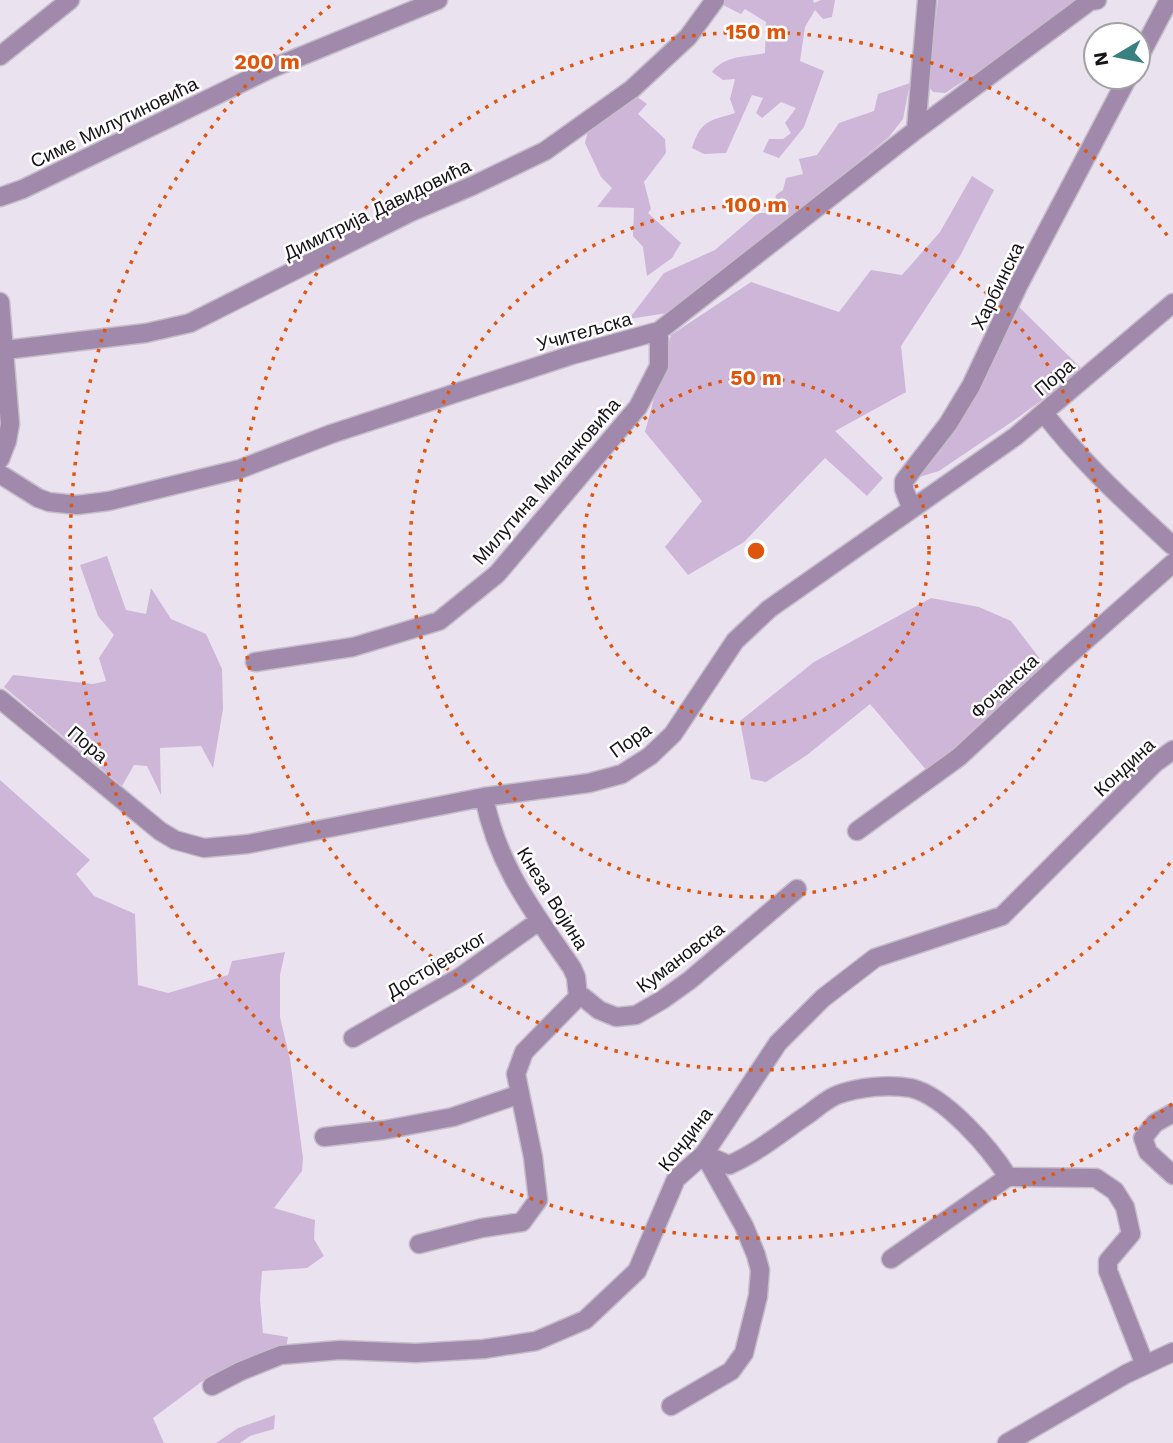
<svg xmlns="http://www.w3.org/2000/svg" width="1173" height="1443" font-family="'Work Sans',sans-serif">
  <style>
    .green { fill: #ceb6d8 }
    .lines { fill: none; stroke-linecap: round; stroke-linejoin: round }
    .minor-casing { stroke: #c5bdc9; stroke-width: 21 }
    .minor { stroke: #a189ac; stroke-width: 18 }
    .ring { fill: none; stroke: #de560d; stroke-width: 3.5; stroke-dasharray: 3.5 7 }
    .labels { text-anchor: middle; stroke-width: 5; stroke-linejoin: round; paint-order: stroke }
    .street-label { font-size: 19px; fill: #171419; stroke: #fff }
    .centre { fill: #de560d; stroke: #fff; stroke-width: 3.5 }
    .ring-label { font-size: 21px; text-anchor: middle; font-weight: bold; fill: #de560d; stroke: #fff; stroke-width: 5; stroke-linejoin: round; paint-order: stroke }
  </style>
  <rect width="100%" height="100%" fill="#ebe2f0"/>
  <path class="green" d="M 721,0 L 813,0 L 814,3 L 821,0 L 835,0 L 832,17 L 823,19 L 815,10 L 805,27 L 800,61 L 824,71 L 804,127 L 779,158 L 763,152 L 769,139 L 783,139 L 791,133 L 785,123 L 796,108 L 781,102 L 762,118 L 756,113 L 763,98 L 752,95 L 726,153 L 704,154 L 692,148 C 701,120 709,121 735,113 L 730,99 L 735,79 L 723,80 L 712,72 C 725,55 746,57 765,53 L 766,22 L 745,9 L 741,14 L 721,4 Z
    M 938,0 L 1087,0 L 945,93 L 933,92 L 928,86 Z
    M 910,83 L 903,119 L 889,137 L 674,312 L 629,319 L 664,273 L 715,250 L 758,213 L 773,213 L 776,195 L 783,190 L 786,178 L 803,174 L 799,159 L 817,155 L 839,123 L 874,111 L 878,94 Z
    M 632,93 L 647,104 L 638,114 L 665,139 L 666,153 L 644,182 L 651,209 L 648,213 L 681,243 L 672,258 L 647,276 L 643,247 L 633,236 L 634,208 L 597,207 L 612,188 L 601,177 L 585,143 L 589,126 Z
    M 972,176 L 994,190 L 960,256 L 901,346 L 906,392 L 835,431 L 883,478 L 867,496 L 825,458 L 744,542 L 688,575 L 665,547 L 702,501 L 645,432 L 671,335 L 751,282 L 839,312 L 871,270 L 902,275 L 940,232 Z
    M 1018,306 L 1083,370 L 1016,419 L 939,471 L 919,477 Z
    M 107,556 L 126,610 L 146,614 L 151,588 L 171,619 L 206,634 L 222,669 L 223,709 L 213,768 L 201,746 L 160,748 L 161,795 L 147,766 L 134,765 L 122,786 L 4,687 L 13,675 L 93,684 L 106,681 L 99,658 L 114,635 L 98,616 L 80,565 Z
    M 931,598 L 979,607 L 1011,621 L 1044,664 L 928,772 L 870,704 L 807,755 L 766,782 L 751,779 L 740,721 L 814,662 Z
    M 0,780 L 90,860 L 76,874 L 94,896 L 135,914 L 138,985 L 168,993 L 228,975 L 232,961 L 285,952 L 280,975 L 280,1017 L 290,1059 L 303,1158 L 302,1171 L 274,1208 L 315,1220 L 314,1239 L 324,1256 L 307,1268 L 262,1271 L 260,1299 L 263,1333 L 288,1337 L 286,1348 L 212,1374 L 153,1418 L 164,1443 L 0,1443 Z
    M 275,1415 L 274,1429 L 250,1436 L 240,1443 L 216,1443 L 238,1428 Z"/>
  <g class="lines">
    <g class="minor-casing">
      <path id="minor" d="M 0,56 L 70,0
        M 1138,59 L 1169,0
        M 916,130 L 927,0
        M 0,197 L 23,189 L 270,69 L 438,0
        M 0,302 L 10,424 L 7,441 L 0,459
        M 5,350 L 146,333 L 190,323 L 411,212 L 472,186 L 545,151 L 632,89 L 688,37 L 715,0
        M 1044,413 C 1082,463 1128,504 1173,546
        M 0,474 L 38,498 L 49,502 L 77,505 L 109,501 L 240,469 L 331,434 L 572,355 L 659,331 L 916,130 L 1090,1 L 1097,0
        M 911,507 L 904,489 L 904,481 L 948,424 L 971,386 L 1019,284 L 1128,77
        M 255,662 L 353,647 L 439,621 L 497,574 L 638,407 L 659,366 L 659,331
        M 0,699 L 160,831 L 175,840 L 204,848 L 248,844 L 484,797 L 589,783 L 622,774 L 650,756 L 673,734 L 735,641 L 769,609 L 1016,436 L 1173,303
        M 857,831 L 959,757 L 1060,663 L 1173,563
        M 578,993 L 599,1010 L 616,1017 L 636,1015 L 662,1000 L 690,980 L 797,889
        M 353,1038 L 460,977 L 539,921
        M 1173,1113 L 1155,1123 L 1143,1138 L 1148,1152 L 1173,1175
        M 324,1137 L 384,1130 L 453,1117 L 520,1094
        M 704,1154 L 729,1165 C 759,1152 783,1131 810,1113 C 818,1107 827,1099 837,1095 C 858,1087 888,1084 911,1088 C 945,1096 990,1148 1008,1177
        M 419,1244 L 482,1228 L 522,1222 L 538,1200 L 533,1157 L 516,1074 L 524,1052 L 578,997 L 576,977 L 572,968 C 533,911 498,867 484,797
        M 891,1259 L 1008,1177 L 1096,1178 L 1115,1191 L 1125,1207 L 1131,1234 L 1108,1261 L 1108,1271 L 1145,1365
        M 212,1386 L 241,1371 L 281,1355 L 340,1350 L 416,1353 L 484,1349 L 536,1341 L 585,1320 L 637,1271 L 676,1179 L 704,1154 L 778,1043 L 823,998 L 875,958 L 1002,916 L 1155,763 L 1173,750
        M 671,1406 L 731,1371 L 744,1353 L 758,1296 L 760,1270 L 756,1255 L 744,1226 L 704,1154
        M 1007,1443 L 1126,1374 L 1173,1352"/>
    </g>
    <use href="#minor" class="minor"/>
  </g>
  <g class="ring">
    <circle cx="756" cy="551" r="173"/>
    <circle cx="756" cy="551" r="346"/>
    <path d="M1170 863A519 519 0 1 1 1170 239"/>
    <path d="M1172 1104A692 692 0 0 1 335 2"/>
  </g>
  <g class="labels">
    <g class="street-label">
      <text transform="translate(114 122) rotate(-26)" y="7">Симе Милутиновића</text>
      <text transform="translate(377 209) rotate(-26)" y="7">Димитрија Давидовића</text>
      <text transform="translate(997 286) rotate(-64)" y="7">Харбинска</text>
      <text transform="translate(584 331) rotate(-16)" y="7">Учитељска</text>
      <text transform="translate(1054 377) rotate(-40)" y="7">Пора</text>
      <text transform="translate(546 481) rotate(-49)" y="7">Милутина Миланковића</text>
      <text transform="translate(1004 686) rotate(-43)" y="7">Фочанска</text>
      <text transform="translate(630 740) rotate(-35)" y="7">Пора</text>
      <text transform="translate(88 744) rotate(40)" y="7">Пора</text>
      <text transform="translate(1124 767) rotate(-43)" y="7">Кондина</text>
      <text transform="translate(553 898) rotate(58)" y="7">Кнеза Војина</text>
      <text transform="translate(680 957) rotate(-37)" y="7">Кумановска</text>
      <text transform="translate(436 964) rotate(-31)" y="7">Достојевског</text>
      <text transform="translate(685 1139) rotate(-52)" y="7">Кондина</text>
    </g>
  </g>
  <circle cx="756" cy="551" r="10" class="centre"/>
  <g class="ring-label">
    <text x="756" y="39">150 m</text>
    <text x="267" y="69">200 m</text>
    <text x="756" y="212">100 m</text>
    <text x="756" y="385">50 m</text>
  </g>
  <g transform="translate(1117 56) rotate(260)"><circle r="33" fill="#ffffff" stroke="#a2a1a3" stroke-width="2"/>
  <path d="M0-5L12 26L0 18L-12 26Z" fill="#398181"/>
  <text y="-10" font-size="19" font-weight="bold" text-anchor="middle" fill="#171419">N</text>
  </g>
</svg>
